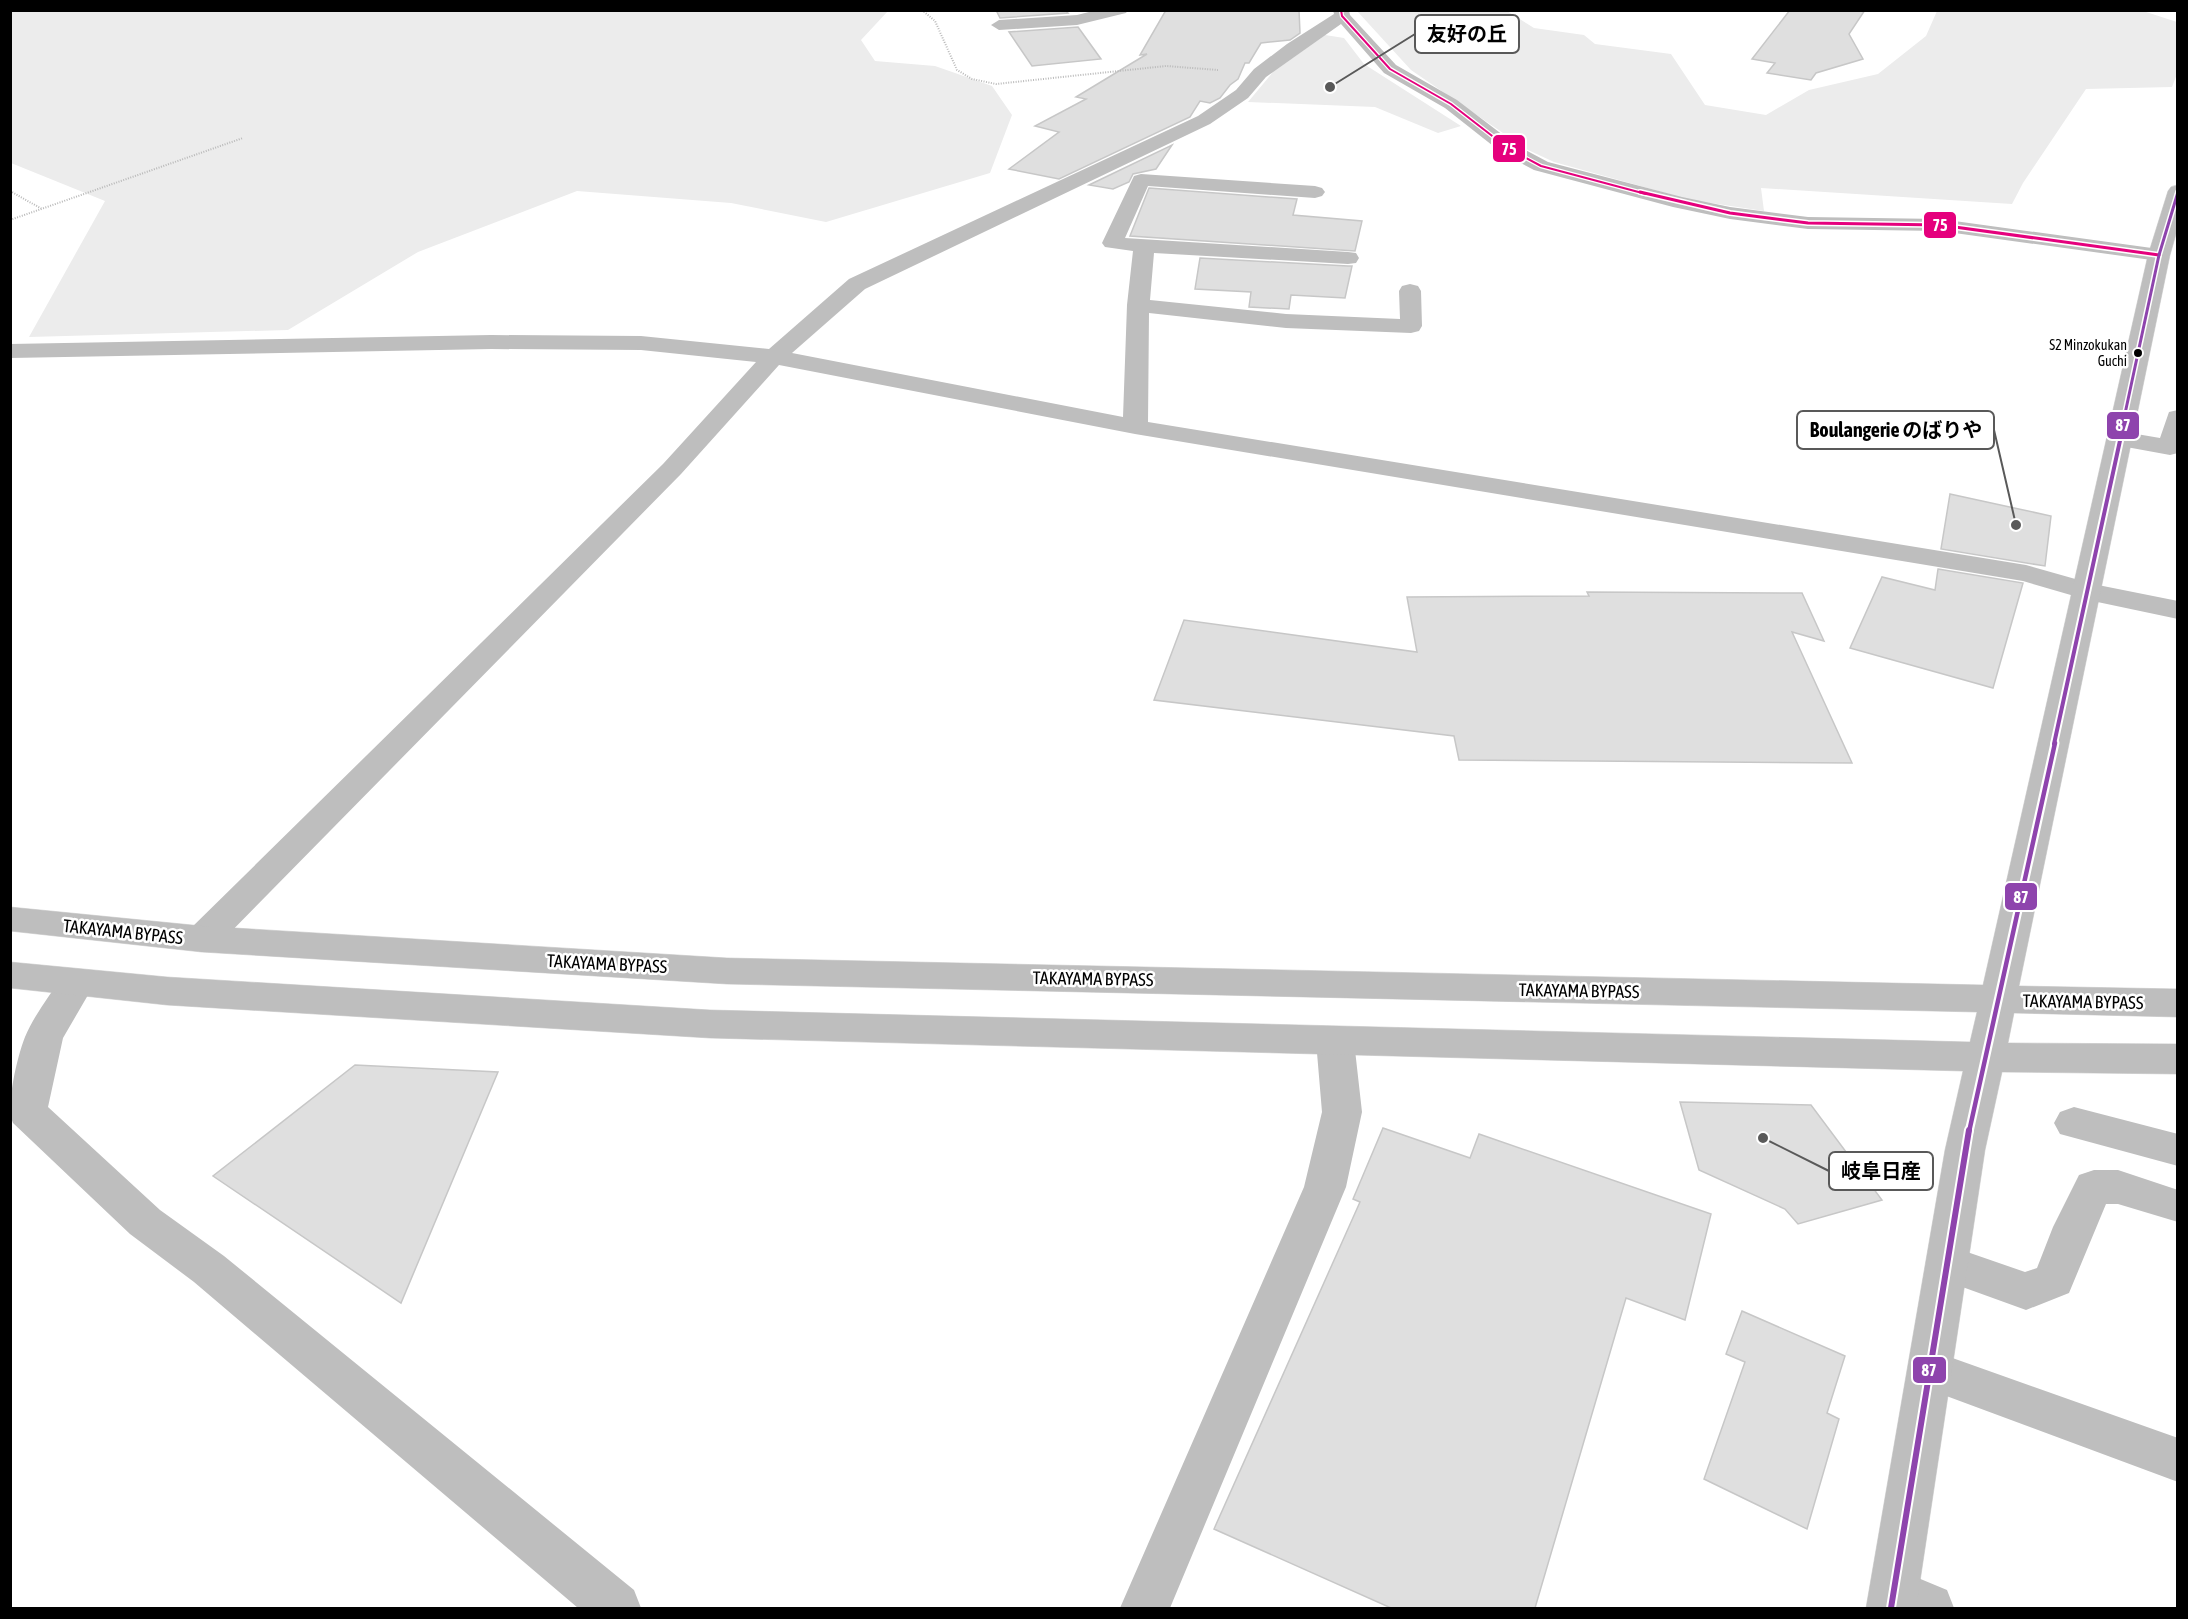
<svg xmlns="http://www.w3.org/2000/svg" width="2188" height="1619" font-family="'Asap Condensed','Noto Sans JP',sans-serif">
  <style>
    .green { fill: #ececec }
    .building { fill: #dfdfdf; stroke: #c7c7c7; stroke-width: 1.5 }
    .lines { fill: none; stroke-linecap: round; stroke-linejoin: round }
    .highway-casing { stroke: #dbdbdb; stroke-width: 1 }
    .path { stroke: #b9b9b9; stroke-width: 2; stroke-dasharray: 1 1.5; stroke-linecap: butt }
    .minor { fill: #bebebe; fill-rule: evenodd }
    .highway { fill: #bebebe; fill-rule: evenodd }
    .bus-1-far1-casing { stroke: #fff; stroke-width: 4.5 }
    .bus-1-casing { stroke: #fff; stroke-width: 6 }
    .bus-2-far4-casing { stroke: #fff; stroke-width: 4.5 }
    .bus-2-far3-casing { stroke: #fff; stroke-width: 6 }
    .bus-2-far2-casing { stroke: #fff; stroke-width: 8 }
    .bus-2-far1-casing { stroke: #fff; stroke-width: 9 }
    .bus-2-casing { stroke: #fff; stroke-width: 10 }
    .bus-1-far1 { stroke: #e5007d; stroke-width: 2 }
    .bus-1 { stroke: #e5007d; stroke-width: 3 }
    .bus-2-far4 { stroke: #8e44ad; stroke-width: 2 }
    .bus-2-far3 { stroke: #8e44ad; stroke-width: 3 }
    .bus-2-far2 { stroke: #8e44ad; stroke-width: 4 }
    .bus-2-far1 { stroke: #8e44ad; stroke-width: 4.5 }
    .bus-2 { stroke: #8e44ad; stroke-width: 6 }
    .bus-dot { fill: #000; stroke: #fff; stroke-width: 2 }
    .labels { text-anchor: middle; stroke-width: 5; stroke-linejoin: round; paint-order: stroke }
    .far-bus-label { font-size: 14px; fill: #000; stroke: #fff; text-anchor: end }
    .street-label { font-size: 18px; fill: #000; stroke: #fff }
    .leader { fill: none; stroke: #595959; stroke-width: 2 }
    .callout-dot { fill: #595959; stroke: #fff; stroke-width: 2 }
    .callout { fill: #fff; stroke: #595959; stroke-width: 2 }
    .callout-label { font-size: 20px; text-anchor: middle; font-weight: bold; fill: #000 }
    .line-badge { stroke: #fff; stroke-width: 2 }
    .badge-label { font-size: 16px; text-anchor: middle; font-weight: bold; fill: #fff }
  </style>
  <rect width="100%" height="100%" fill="#fff"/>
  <path class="green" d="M 10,11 L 888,11 L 861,40 L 875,61 L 935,66 L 992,86 L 1012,115 L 990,173 L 826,222 L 731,203 L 577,191 L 418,252 L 288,330 L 29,337 L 105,201 L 11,163 Z
    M 1357,11 L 1507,11 L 1534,28 L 1584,35 L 1595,44 L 1671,54 L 1705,105 L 1766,115 L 1809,90 L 1878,74 L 1926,36 L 1937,11 L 2143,11 L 2177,22 L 2177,74 L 2172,87 L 2086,89 L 2023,183 L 2012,204 L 1761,188 L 1764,211 L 1691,200 L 1554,162 L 1528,150 L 1411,70 Z
    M 1325,35 L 1344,38 L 1364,64 L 1461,126 L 1438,133 L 1375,107 L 1248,102 L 1273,72 Z"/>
  <path class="building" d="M 996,10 L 1065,10 L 1068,13 L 1000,18 Z
    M 1166,10 L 1299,10 L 1300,33 L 1290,40 L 1261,43 L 1249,63 L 1245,63 L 1238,79 L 1230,85 L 1220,98 L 1210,103 L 1200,101 L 1190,117 L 1059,179 L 1009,169 L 1059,132 L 1035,126 L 1086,99 L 1076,97 L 1147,54 L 1140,55 Z
    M 1790,10 L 1865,10 L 1849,34 L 1863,59 L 1816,73 L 1811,80 L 1767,73 L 1775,63 L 1752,59 Z
    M 1078,27 L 1101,59 L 1032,66 L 1009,32 Z
    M 1172,145 L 1156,169 L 1133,174 L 1129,182 L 1113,189 L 1089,185 Z
    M 1149,188 L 1297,199 L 1293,215 L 1362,221 L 1355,251 L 1130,236 Z
    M 1200,258 L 1348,266 L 1352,266 L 1345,298 L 1291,295 L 1289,309 L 1249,307 L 1251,292 L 1195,289 Z
    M 1950,494 L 2051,516 L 2045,566 L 1941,549 Z
    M 1938,569 L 2023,583 L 1993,688 L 1850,648 L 1882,577 L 1935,590 Z
    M 1587,592 L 1802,593 L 1824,641 L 1792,632 L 1852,763 L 1459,760 L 1454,736 L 1154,700 L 1184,620 L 1417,652 L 1407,597 L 1589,596 Z
    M 355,1065 L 498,1072 L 401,1303 L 213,1176 Z
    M 1680,1102 L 1811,1105 L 1882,1200 L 1798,1224 L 1785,1209 L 1699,1170 Z
    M 1383,1128 L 1470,1158 L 1479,1134 L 1711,1214 L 1685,1320 L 1626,1298 L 1535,1608 L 1391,1608 L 1214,1529 L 1360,1202 L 1353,1199 Z
    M 1742,1311 L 1845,1356 L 1827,1413 L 1839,1419 L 1807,1529 L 1704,1479 L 1745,1362 L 1726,1354 Z"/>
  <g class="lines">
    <g class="highway-casing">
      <path id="highway" d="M 2178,185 L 2178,227 L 2170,255 L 2019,986 L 2178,989 L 2178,1017 L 2014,1013 L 2008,1043 L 2178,1044 L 2178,1074 L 2002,1072 L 1985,1150 L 1916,1608 L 1866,1608 L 1945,1150 L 1963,1071 L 710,1038 L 167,1005 L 10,988 L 10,962 L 167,977 L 710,1010 L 1970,1042 L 1977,1012 L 727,984 L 202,952 L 10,931 L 10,907 L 202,926 L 727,958 L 1983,985 L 2148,255 L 2168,191 L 2171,187 Z"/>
    </g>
    <path class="path" d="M 922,10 L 935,21 L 957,70 L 972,79 L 996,84 L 1166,66 L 1218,70
      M 10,191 L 42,209
      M 10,220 L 243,138"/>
    <path class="minor" d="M 1097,10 L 1128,10 L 1126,13 L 1077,25 L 999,30 L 991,25 L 999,20 L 1077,15 Z
      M 1333,10 L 1349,10 L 1350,15 L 1396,65 L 1457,100 L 1516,145 L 1548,162 L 1682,197 L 1730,207 L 1808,217 L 1940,219 L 2159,249 L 2166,251 L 2170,255 L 2166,259 L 2159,261 L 1940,231 L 1808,229 L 1730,219 L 1673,207 L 1534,170 L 1502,153 L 1445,108 L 1384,73 L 1341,24 L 1266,77 L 1248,98 L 1210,124 L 865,289 L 792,353 L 1123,417 L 1127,305 L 1133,251 L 1105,247 L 1102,243 L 1134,176 L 1141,174 L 1315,186 L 1322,188 L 1325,192 L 1322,196 L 1315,198 L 1148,186 L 1125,238 L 1348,252 L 1356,253 L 1359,258 L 1356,263 L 1348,264 L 1154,253 L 1150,300 L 1286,314 L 1400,319 L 1399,291 L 1402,286 L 1410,284 L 1418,286 L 1421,291 L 1422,326 L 1419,331 L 1411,333 L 1286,328 L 1149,313 L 1148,422 L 2026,565 L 2093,584 L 2178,601 L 2178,619 L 2088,600 L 2023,581 L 1135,434 L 779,365 L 681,474 L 215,948 L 202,952 L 189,948 L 184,939 L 189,930 L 663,464 L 756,362 L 641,350 L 491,349 L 10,358 L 10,344 L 491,335 L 641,336 L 769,349 L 849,279 L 1198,116 L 1236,90 L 1254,69 L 1287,44 L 1334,14 Z
      M 2178,410 L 2178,453 L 2170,455 L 2110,444 L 2106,439 L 2110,434 L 2119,431 L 2160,438 L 2169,412 Z
      M 77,970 L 90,974 L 95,983 L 63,1038 L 48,1107 L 160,1210 L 224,1256 L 634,1590 L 641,1608 L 578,1608 L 194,1282 L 130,1234 L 13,1123 C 5,1107 18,1054 25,1037 C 34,1015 51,994 64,974 Z
      M 1335,1027 L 1348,1031 L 1354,1041 L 1362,1112 L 1346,1187 L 1170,1608 L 1120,1608 L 1304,1187 L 1322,1112 L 1316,1041 L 1322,1031 Z
      M 2074,1107 L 2178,1134 L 2178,1166 L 2060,1134 L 2054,1123 L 2060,1112 Z
      M 2094,1170 L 2118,1170 L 2178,1190 L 2178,1222 L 2118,1204 L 2106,1204 L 2069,1293 L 2026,1310 L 1932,1276 L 1926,1263 L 1932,1250 L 1947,1245 L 2025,1272 L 2037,1268 L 2053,1227 L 2079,1175 Z
      M 1930,1350 L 2178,1438 L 2178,1482 L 1914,1384 L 1908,1370 L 1914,1356 Z
      M 1894,1568 L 1947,1590 L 1954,1608 L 1876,1608 L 1869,1593 L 1876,1576 Z"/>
    <use href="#highway" class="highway"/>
    <g class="bus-1-far1-casing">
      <path id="bus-1-far1" d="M 1341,10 L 1342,16 L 1390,69 L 1451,104 L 1509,149 L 1541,166 L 1646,194"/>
    </g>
    <g class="bus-1-casing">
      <path id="bus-1" d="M 1640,192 L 1730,213 L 1808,223 L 1940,225 L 2159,255"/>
    </g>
    <g class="bus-2-far4-casing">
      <path id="bus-2-far4" d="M 2177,194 L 2178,191"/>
    </g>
    <g class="bus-2-far3-casing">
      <path id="bus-2-far3" d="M 2120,437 L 2159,255 L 2178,192"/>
    </g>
    <g class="bus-2-far2-casing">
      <path id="bus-2-far2" d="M 2054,744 L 2121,436"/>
    </g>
    <g class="bus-2-far1-casing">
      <path id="bus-2-far1" d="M 1969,1132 L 2055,743"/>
    </g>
    <g class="bus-2-casing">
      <path id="bus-2" d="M 1891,1608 L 1969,1130"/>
    </g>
    <use href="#bus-1-far1" class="bus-1-far1"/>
    <use href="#bus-1" class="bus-1"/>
    <use href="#bus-2-far4" class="bus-2-far4"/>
    <use href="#bus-2-far3" class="bus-2-far3"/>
    <use href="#bus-2-far2" class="bus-2-far2"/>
    <use href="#bus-2-far1" class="bus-2-far1"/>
    <use href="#bus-2" class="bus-2"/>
  </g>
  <circle class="bus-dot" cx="2138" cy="353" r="5"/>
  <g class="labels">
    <g class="far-bus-label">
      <text x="2127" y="350">S2 Minzokukan<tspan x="2127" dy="16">Guchi</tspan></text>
    </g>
    <g class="street-label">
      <text transform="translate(123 932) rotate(6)" y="6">TAKAYAMA BYPASS</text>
      <text transform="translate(607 964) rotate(3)" y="6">TAKAYAMA BYPASS</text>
      <text transform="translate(1093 979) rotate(1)" y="6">TAKAYAMA BYPASS</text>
      <text transform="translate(1579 991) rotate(1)" y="6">TAKAYAMA BYPASS</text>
      <text transform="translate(2083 1002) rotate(1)" y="6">TAKAYAMA BYPASS</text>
    </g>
  </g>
  <path class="leader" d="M1330 87L1415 34M2016 525L1994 430M1763 1138L1829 1171"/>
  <g class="callout-dot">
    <circle cx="1330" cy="87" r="6"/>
    <circle cx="2016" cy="525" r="6"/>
    <circle cx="1763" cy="1138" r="6"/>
  </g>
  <g class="callout">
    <rect x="1415" y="15" width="104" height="38" rx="6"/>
    <rect x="1797" y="411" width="197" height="38" rx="6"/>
    <rect x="1829" y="1152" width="104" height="38" rx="6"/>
  </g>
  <g class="callout-label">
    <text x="1467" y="41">友好の丘</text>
    <text x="1896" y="437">Boulangerie のばりや</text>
    <text x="1881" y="1178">岐阜日産</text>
  </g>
  <g class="line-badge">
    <rect x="1492" y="134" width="34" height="29" rx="6" fill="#e5007d"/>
    <rect x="1923" y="211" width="34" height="28" rx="6" fill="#e5007d"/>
    <rect x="2106" y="411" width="34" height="29" rx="6" fill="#8e44ad"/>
    <rect x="2004" y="882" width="34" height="29" rx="6" fill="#8e44ad"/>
    <rect x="1912" y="1356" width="35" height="28" rx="6" fill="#8e44ad"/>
  </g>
  <g class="badge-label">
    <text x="1509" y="155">75</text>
    <text x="1940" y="231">75</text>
    <text x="2123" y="431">87</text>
    <text x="2021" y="903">87</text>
    <text x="1929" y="1376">87</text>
  </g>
  <rect width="2188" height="1619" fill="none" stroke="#000000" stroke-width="24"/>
</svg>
